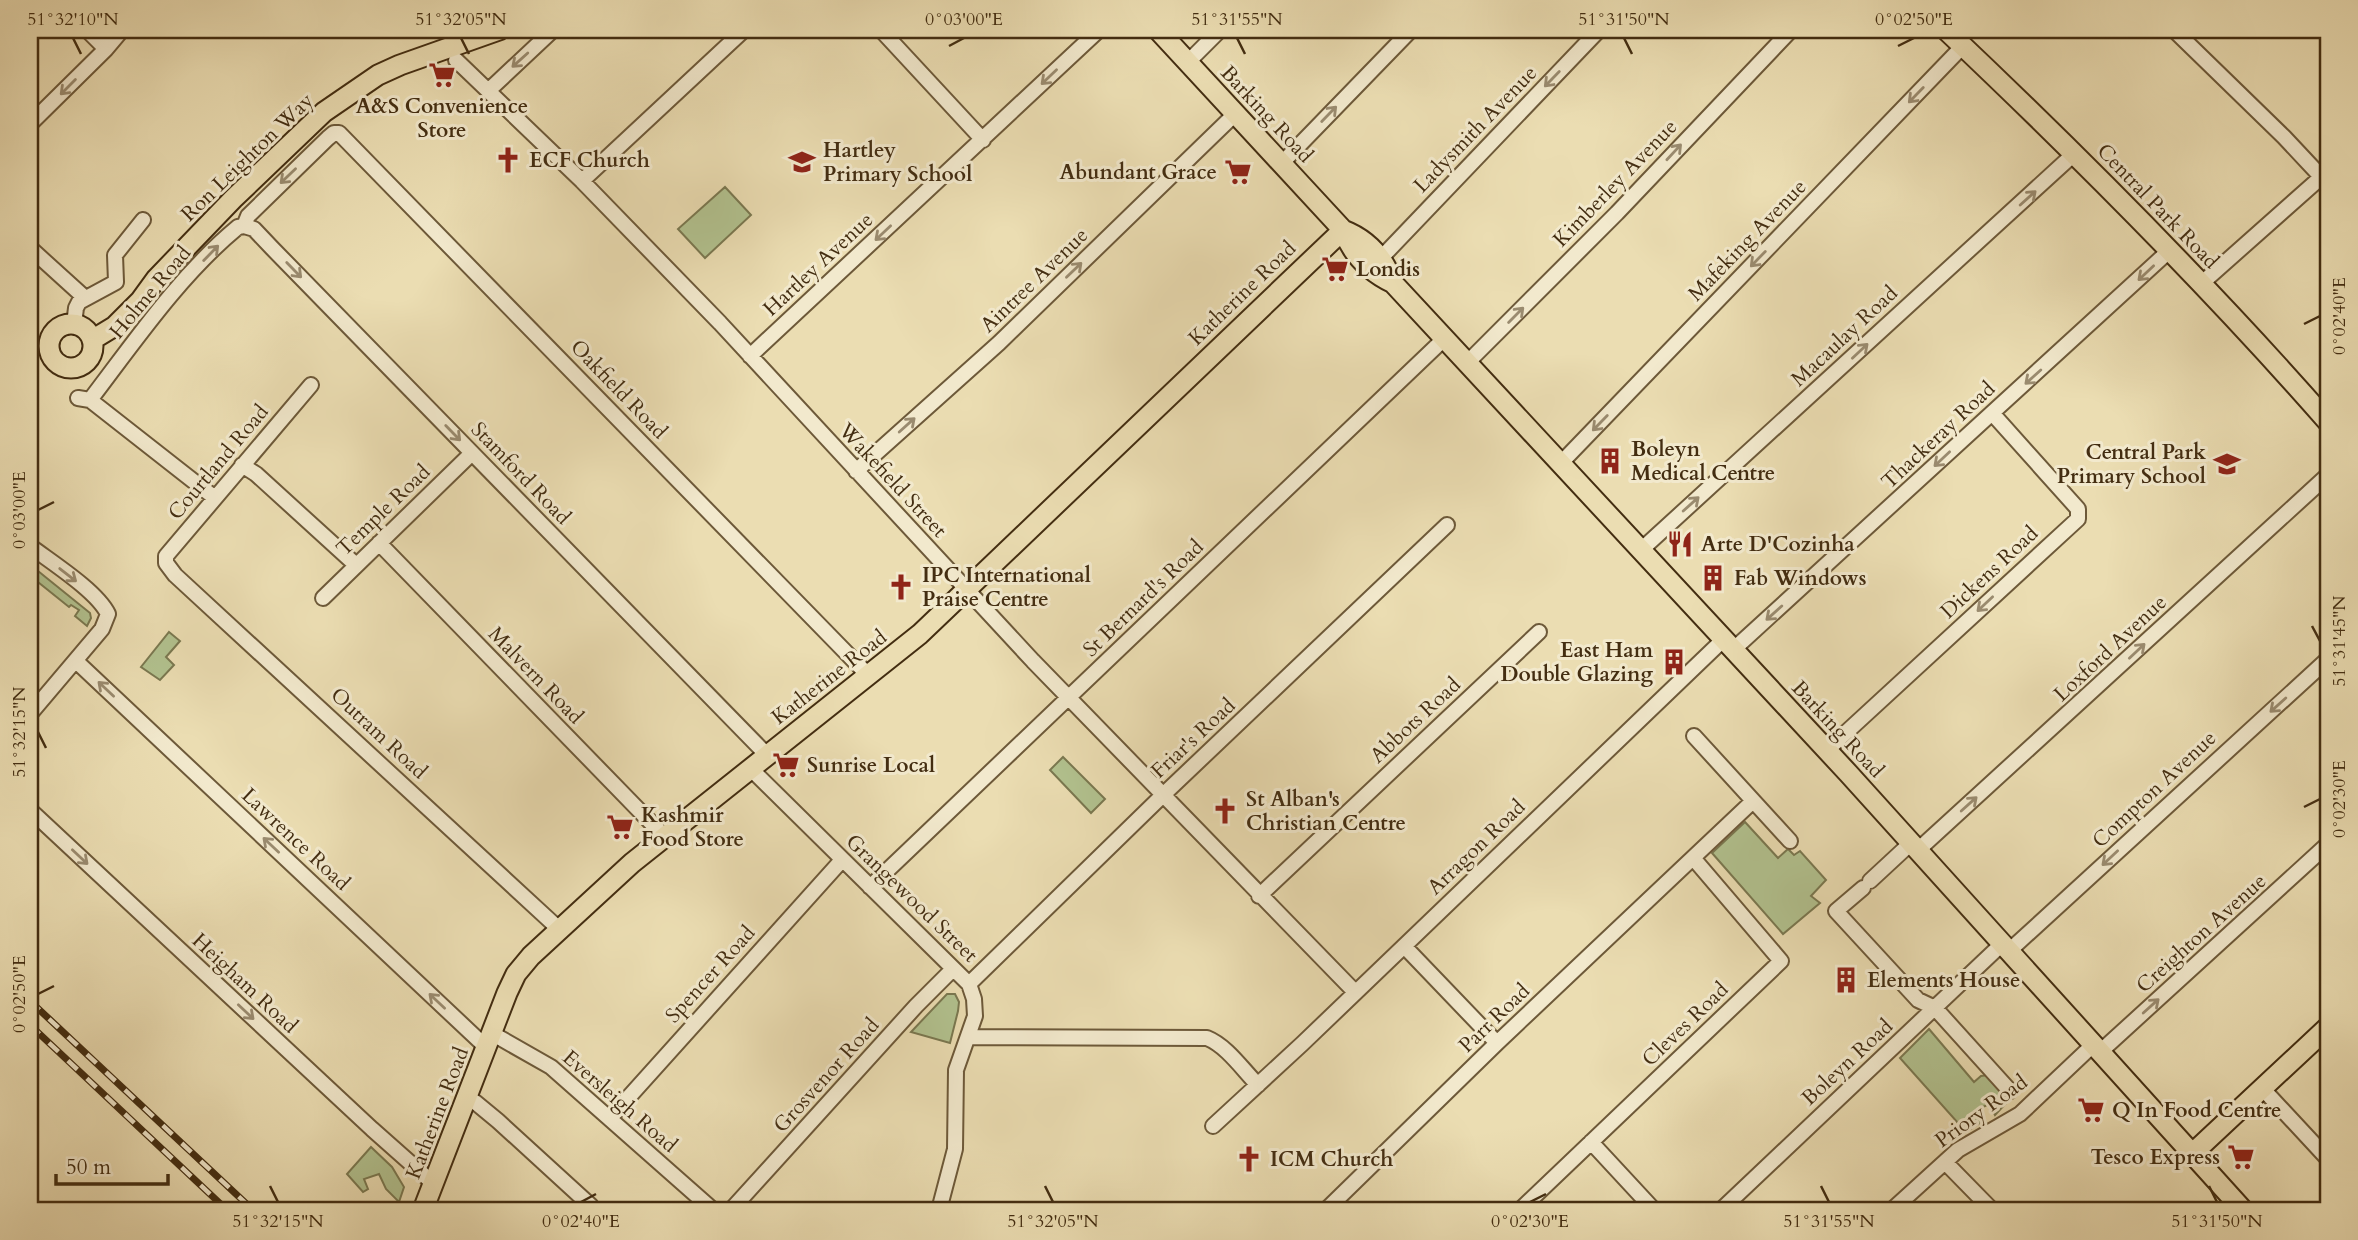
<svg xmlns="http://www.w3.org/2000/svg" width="2358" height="1240" font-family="Cardo,serif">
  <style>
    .green { fill: #b2c28f; stroke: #7a7850; stroke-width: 2 }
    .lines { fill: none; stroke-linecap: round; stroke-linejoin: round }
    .minor-casing { stroke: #6d5939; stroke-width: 18 }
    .major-casing { stroke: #432d11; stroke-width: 23 }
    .minor { stroke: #f2e9cd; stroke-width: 14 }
    .major { stroke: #ebddb2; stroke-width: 19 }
    .rail-casing { stroke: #432d11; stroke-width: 7 }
    .rail { stroke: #f2e9cd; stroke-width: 4.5; stroke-dasharray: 13; stroke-linecap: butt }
    .oneway { stroke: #9a8b6f }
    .ticks { fill: none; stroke: #432d11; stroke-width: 2.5 }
    .labels { text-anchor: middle; stroke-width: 6; stroke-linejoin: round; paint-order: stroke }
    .poi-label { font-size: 21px; font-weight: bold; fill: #432d11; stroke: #f2e9cd; text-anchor: start }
    .street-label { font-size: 21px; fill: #432d11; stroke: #f2e9cd }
    .neatline { fill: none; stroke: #432d11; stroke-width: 2.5 }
    .ticks-label { font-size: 18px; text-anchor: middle; fill: #432d11 }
  </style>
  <rect width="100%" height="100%" fill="#ebddb2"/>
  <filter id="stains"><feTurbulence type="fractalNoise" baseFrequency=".00286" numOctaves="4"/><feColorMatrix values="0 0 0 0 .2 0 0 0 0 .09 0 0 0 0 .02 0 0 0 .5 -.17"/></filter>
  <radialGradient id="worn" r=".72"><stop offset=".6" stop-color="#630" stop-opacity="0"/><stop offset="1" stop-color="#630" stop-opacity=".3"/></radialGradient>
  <path class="green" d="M 725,187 L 751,215 L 705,258 L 678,229 Z
    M 38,571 L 90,613 L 91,618 L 87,626 L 75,616 L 79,610 L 71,605 L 69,607 L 33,578 Z
    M 169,632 L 180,641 L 166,657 L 174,665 L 160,680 L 141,667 Z
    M 1063,757 L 1105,799 L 1091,813 L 1050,770 Z
    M 1745,822 L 1778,858 L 1788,849 L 1794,855 L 1800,851 L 1826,880 L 1811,896 L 1820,903 L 1783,934 L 1712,853 Z
    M 947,994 L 955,994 L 959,1002 L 958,1011 L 950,1043 L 911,1032 Z
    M 1929,1029 L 1974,1082 L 1981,1076 L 1988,1075 L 2010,1099 L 1995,1115 L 1989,1104 L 1979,1109 L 1985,1120 L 1966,1132 L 1900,1058 Z
    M 371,1147 L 392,1167 L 404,1187 L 399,1202 L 386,1189 L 379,1174 L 364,1179 L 368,1189 L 363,1192 L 347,1174 Z"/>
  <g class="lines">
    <g class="minor-casing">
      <path id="minor" d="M 87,30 L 106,49
        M 881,30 L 983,140
        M 2174,30 L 2284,137 L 2328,184
        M 456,60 L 582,181 L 720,323 L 1033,661 L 1355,992
        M 1188,62 L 1220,30
        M 488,91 L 553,30
        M 30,124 L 106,49 L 122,30
        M 1282,163 L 1411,30
        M 582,181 L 744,30
        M 244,226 L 254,229 L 272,248 L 766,754
        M 30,248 L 84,297
        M 1381,258 L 1599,30
        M 2202,283 L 2327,172
        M 74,324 L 76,308 L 79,302 L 116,282 L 115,255 L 143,220
        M 750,356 L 1099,30
        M 1467,363 L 1617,213 L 1791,30
        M 311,385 L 166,556 L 166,563 L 175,575 L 559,929
        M 78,398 L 90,400 L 215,498
        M 90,400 C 135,341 180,275 238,227 L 244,226 L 248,216 L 328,138 L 334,133 L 339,133 L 868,675
        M 1561,463 L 1963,46
        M 242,465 L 256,474 L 356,565
        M 856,471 L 999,343 L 1235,114
        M 379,543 L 664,836
        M 30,546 C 51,562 97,591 108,614 L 102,629 L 30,714
        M 1641,550 L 2075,153
        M 323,598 L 472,453
        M 1734,649 L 2170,250
        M 76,661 L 487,1048
        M 1694,736 L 1790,841
        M 1827,750 L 2078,519 L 2078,509 L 1992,413
        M 750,768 L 969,984 L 974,999 L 975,1016 L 956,1070 L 955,1149 L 939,1210
        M 30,810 L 372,1129 L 434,1184
        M 1918,850 L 2328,475
        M 1870,881 L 1911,843
        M 870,887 L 1445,338
        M 1863,888 L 1836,911 L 1918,1000 L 1935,1008 L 2010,1091
        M 1259,896 L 1539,632
        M 1404,946 L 1497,1043
        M 2009,951 L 2328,659
        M 969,984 L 1164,794 L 1447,525
        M 493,1034 L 551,1067 L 713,1210
        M 968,1037 L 1207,1038 C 1227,1046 1243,1070 1258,1085
        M 2100,1052 L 2328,844
        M 2262,1088 L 2328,1159
        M 466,1097 L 475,1102 L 498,1121 L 591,1206 L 590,1210
        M 610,1118 L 842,860
        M 1213,1126 L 1302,1044 L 1724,639
        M 1591,1142 L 1654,1210
        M 1945,1162 L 1992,1210
        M 731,1210 L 916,1006 L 953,969
        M 1326,1210 L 1497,1043 L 1753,801
        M 1520,1210 L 1781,961 L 1694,859
        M 1721,1210 L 2003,943
        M 1892,1210 L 1958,1150 L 2020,1114 L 2094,1044"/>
    </g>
    <g class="major-casing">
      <path id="major" d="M 1158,30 L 1343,230 C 1352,254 1370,272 1393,283 L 1848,773 L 2243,1210
        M 1946,30 C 2079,156 2208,285 2328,422
        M 1343,230 C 1369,240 1384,258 1393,283
        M49 346a22 22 0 1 1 44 0a22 22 0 1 1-44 0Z
        M 92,340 L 115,326 L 140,301 L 156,279 L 233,199 L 324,112 L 378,75 L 400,65 L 499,30
        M 2192,1154 L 2328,1027
        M 423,1210 L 507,993 L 516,974 L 531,956 L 632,863 L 920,634 L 1343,230"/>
    </g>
    <use href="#minor" class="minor"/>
    <use href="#major" class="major"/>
    <g class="rail-casing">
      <path id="rail" d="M 30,1001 L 253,1210
        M 30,1025 L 227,1210"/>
    </g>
    <use href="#rail" class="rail"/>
  </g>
  <defs><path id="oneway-shaft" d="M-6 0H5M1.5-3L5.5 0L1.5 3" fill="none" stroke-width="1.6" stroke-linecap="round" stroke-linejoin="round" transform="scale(1.75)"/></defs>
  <g class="oneway">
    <use href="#oneway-shaft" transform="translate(520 60) rotate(138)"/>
    <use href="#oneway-shaft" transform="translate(1049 77) rotate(136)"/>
    <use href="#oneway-shaft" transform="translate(1552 79) rotate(134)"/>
    <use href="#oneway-shaft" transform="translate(68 87) rotate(135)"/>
    <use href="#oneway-shaft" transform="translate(1916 95) rotate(134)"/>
    <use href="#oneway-shaft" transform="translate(1329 114) rotate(-46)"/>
    <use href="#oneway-shaft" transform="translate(1674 152) rotate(-47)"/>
    <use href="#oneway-shaft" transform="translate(288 176) rotate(136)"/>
    <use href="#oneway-shaft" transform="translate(2028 198) rotate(-42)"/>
    <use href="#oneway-shaft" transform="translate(883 233) rotate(137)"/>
    <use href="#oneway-shaft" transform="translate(211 253) rotate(-46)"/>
    <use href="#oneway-shaft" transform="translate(1758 259) rotate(134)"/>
    <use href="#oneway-shaft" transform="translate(294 270) rotate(46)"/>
    <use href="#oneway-shaft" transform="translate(1074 270) rotate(-44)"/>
    <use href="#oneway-shaft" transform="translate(2146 273) rotate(137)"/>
    <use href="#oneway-shaft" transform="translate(1516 315) rotate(-45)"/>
    <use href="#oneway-shaft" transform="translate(1860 351) rotate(-43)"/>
    <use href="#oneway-shaft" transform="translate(2033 377) rotate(138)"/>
    <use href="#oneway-shaft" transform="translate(1600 423) rotate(134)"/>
    <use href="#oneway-shaft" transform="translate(907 425) rotate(-42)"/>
    <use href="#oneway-shaft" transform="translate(453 433) rotate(46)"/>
    <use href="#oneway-shaft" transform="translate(1942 459) rotate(137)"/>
    <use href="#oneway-shaft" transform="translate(1691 504) rotate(-42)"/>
    <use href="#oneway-shaft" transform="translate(68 575) rotate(38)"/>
    <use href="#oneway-shaft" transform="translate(1985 604) rotate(137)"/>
    <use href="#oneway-shaft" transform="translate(1774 613) rotate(138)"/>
    <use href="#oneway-shaft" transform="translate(2137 651) rotate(-43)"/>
    <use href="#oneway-shaft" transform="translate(106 689) rotate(-137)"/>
    <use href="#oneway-shaft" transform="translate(2278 705) rotate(138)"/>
    <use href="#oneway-shaft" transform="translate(1969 804) rotate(-42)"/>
    <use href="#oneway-shaft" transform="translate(271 845) rotate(-137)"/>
    <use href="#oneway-shaft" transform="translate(80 857) rotate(43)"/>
    <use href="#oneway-shaft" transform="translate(2110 858) rotate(137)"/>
    <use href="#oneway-shaft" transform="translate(437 1001) rotate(-137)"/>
    <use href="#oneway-shaft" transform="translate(2151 1006) rotate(-42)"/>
    <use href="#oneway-shaft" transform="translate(246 1012) rotate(43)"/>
  </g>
  <path class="ticks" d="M 73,38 L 81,54M 461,38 L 469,54M 1237,38 L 1245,54M 1624,38 L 1632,54M 949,46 L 964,38M 1898,46 L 1914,38M 2304,324 L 2320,316M 38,510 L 54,502M 2312,626 L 2320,641M 38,732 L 46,748M 2304,807 L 2320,799M 38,994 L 54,986M 270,1186 L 278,1202M 1045,1186 L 1053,1202M 1821,1186 L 1829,1202M 2209,1186 L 2217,1202M 581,1202 L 596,1194M 1530,1202 L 1546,1194"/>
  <defs>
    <g id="supermarket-bare" transform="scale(2.1)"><path d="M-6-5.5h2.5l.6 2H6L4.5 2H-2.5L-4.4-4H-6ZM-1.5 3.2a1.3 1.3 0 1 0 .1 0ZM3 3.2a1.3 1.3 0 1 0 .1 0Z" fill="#8f2418" stroke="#f2e9cd" stroke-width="2.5" paint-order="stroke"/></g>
    <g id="church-bare" transform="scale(2.1)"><path d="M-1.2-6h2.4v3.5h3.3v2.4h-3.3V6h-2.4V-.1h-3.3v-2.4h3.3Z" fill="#8f2418" stroke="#f2e9cd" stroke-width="2.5" paint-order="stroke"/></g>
    <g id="school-bare" transform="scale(2.1)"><path d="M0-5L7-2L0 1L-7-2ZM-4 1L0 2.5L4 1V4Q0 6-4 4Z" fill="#8f2418" stroke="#f2e9cd" stroke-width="2.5" paint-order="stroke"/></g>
    <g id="building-bare" transform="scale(2.1)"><path d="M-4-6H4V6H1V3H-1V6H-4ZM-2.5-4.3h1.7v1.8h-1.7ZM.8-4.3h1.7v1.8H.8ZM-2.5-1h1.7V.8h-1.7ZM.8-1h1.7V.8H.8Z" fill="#8f2418" stroke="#f2e9cd" stroke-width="2.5" paint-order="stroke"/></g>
    <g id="restaurant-bare" transform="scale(2.1)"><path d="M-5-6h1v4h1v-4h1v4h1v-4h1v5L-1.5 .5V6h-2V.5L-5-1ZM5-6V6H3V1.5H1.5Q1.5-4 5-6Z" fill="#8f2418" stroke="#f2e9cd" stroke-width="2.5" paint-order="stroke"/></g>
  </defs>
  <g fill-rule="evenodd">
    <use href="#supermarket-bare" x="442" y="75"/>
    <use href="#church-bare" x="508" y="160"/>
    <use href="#school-bare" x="802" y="162"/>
    <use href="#supermarket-bare" x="1238" y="172"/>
    <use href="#supermarket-bare" x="1335" y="269"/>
    <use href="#building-bare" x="1610" y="461"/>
    <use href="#school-bare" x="2227" y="464"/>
    <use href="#restaurant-bare" x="1680" y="544"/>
    <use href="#building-bare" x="1713" y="578"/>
    <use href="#church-bare" x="901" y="587"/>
    <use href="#building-bare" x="1674" y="662"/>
    <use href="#supermarket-bare" x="786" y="765"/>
    <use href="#church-bare" x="1225" y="811"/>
    <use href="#supermarket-bare" x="620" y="827"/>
    <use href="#building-bare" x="1846" y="980"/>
    <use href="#supermarket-bare" x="2091" y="1110"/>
    <use href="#supermarket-bare" x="2241" y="1157"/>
    <use href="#church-bare" x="1249" y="1159"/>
  </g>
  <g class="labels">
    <g class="poi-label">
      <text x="442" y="113" text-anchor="middle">A&amp;S Convenience<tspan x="442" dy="24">Store</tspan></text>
      <text x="823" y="157">Hartley<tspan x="823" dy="24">Primary School</tspan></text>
      <text x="529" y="167">ECF Church</text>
      <text x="1217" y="179" text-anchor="end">Abundant Grace</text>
      <text x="1356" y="276">Londis</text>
      <text x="1631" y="456">Boleyn<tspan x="1631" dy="24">Medical Centre</tspan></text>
      <text x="2206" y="459" text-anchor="end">Central Park<tspan x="2206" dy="24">Primary School</tspan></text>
      <text x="1701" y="551">Arte D'Cozinha</text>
      <text x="922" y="582">IPC International<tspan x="922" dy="24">Praise Centre</tspan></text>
      <text x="1734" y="585">Fab Windows</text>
      <text x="1653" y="657" text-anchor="end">East Ham<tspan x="1653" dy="24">Double Glazing</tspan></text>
      <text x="807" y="772">Sunrise Local</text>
      <text x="1246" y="806">St Alban's<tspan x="1246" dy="24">Christian Centre</tspan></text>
      <text x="641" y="822">Kashmir<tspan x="641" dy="24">Food Store</tspan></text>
      <text x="1867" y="987">Elements House</text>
      <text x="2112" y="1117">Q In Food Centre</text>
      <text x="2220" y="1164" text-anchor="end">Tesco Express</text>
      <text x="1270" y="1166">ICM Church</text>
    </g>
    <g class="street-label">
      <text transform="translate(1267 114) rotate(47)" y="7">Barking Road</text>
      <text transform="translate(1475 129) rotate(-46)" y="7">Ladysmith Avenue</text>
      <text transform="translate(247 157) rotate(-44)" y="7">Ron Leighton Way</text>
      <text transform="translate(1615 183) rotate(-46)" y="7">Kimberley Avenue</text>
      <text transform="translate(2158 206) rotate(46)" y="7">Central Park Road</text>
      <text transform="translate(1747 240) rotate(-46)" y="7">Mafeking Avenue</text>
      <text transform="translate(818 264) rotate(-43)" y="7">Hartley Avenue</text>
      <text transform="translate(1034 280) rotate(-44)" y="7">Aintree Avenue</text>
      <text transform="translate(150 292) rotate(-50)" y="7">Holme Road</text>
      <text transform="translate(1242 293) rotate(-44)" y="7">Katherine Road</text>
      <text transform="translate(1844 336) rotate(-43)" y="7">Macaulay Road</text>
      <text transform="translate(619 389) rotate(46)" y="7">Oakfield Road</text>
      <text transform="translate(1938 435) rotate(-43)" y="7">Thackeray Road</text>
      <text transform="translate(218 462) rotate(-50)" y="7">Courtland Road</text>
      <text transform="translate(521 473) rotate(46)" y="7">Stamford Road</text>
      <text transform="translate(893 480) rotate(47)" y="7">Wakefield Street</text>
      <text transform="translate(383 510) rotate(-44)" y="7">Temple Road</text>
      <text transform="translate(1989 572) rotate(-43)" y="7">Dickens Road</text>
      <text transform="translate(1143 598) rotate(-44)" y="7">St Bernard's Road</text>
      <text transform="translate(2110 648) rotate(-43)" y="7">Loxford Avenue</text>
      <text transform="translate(536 675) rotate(46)" y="7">Malvern Road</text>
      <text transform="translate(829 677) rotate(-38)" y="7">Katherine Road</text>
      <text transform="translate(1415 720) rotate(-43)" y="7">Abbots Road</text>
      <text transform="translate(1838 729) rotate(47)" y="7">Barking Road</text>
      <text transform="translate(379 733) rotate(43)" y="7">Outram Road</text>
      <text transform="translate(1193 738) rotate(-43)" y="7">Friar's Road</text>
      <text transform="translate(2154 789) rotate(-43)" y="7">Compton Avenue</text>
      <text transform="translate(296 839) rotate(43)" y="7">Lawrence Road</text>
      <text transform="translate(1476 847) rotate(-44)" y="7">Arragon Road</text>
      <text transform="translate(912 898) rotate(44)" y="7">Grangewood Street</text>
      <text transform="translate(2201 933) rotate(-42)" y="7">Creighton Avenue</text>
      <text transform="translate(710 974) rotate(-48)" y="7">Spencer Road</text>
      <text transform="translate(245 983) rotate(43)" y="7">Heigham Road</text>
      <text transform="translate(1494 1018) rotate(-44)" y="7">Parr Road</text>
      <text transform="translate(1685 1024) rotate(-44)" y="7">Cleves Road</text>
      <text transform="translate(1847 1062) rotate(-43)" y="7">Boleyn Road</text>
      <text transform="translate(826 1075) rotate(-48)" y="7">Grosvenor Road</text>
      <text transform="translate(620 1101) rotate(41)" y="7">Eversleigh Road</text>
      <text transform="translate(1981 1111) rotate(-36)" y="7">Priory Road</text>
      <text transform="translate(437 1113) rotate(-69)" y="7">Katherine Road</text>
    </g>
  </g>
  <rect width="2358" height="1240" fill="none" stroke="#ebddb2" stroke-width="77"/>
  <path d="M56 1174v10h112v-10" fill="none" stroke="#432d11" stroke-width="3.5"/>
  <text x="66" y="1174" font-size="21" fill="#432d11" stroke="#f2e9cd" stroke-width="5" paint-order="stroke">50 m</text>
  <rect x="38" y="38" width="2282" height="1164" class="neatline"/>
  <g class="ticks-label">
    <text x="73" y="25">51°32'10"N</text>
    <text x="461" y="25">51°32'05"N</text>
    <text x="964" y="25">0°03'00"E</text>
    <text x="1237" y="25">51°31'55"N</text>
    <text x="1624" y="25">51°31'50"N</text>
    <text x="1914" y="25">0°02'50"E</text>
    <text transform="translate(2339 316) rotate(-90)" y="6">0°02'40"E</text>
    <text transform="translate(19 510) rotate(-90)" y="6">0°03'00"E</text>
    <text transform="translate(2339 641) rotate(-90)" y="6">51°31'45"N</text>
    <text transform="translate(19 732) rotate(-90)" y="6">51°32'15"N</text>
    <text transform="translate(2339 799) rotate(-90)" y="6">0°02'30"E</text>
    <text transform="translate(19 994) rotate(-90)" y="6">0°02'50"E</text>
    <text x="278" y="1227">51°32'15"N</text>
    <text x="581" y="1227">0°02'40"E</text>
    <text x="1053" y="1227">51°32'05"N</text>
    <text x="1530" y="1227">0°02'30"E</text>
    <text x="1829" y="1227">51°31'55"N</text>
    <text x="2217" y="1227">51°31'50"N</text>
  </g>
  <rect width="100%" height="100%" filter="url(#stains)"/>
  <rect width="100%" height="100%" fill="url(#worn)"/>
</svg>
